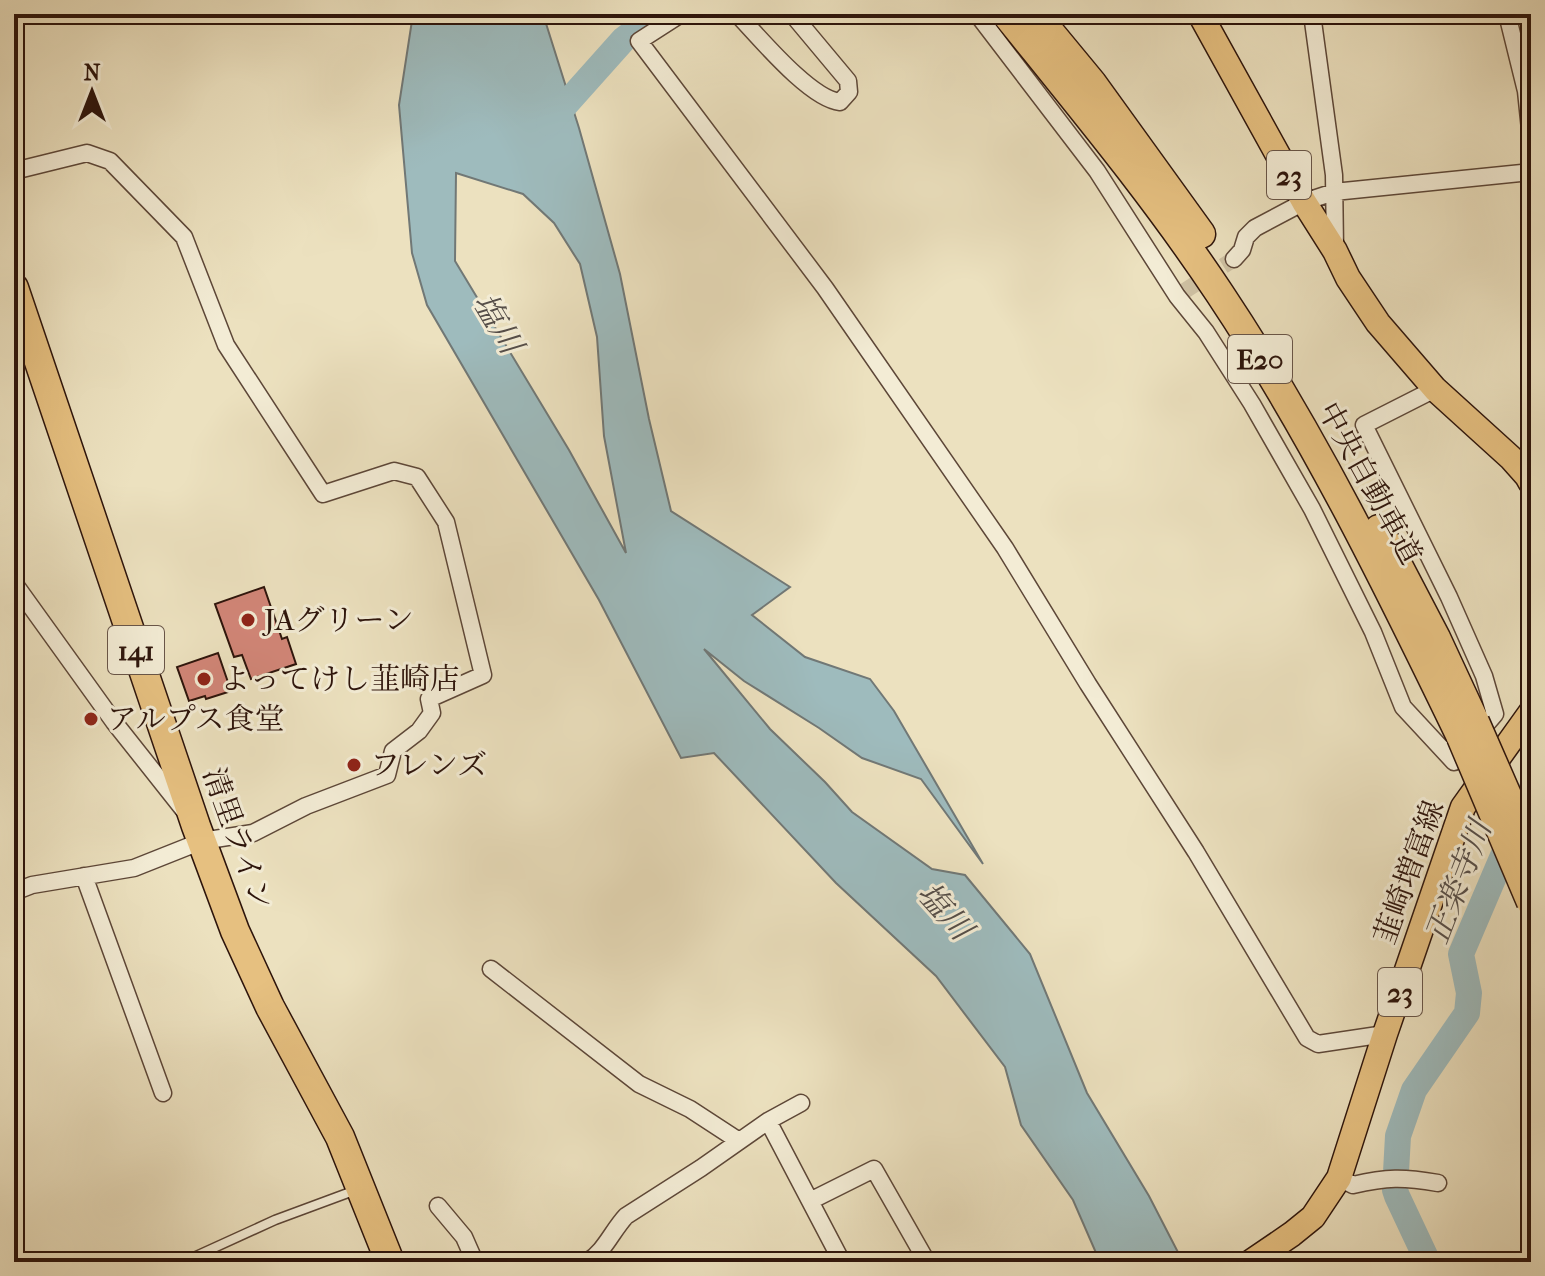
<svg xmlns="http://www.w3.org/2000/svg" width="1545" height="1276" font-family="'IM FELL French Canon','Noto Serif JP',serif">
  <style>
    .water { fill: #9ebbbd; stroke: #717876; stroke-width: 2; fill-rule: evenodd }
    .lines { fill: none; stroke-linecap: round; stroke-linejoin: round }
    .river { stroke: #9ebbbd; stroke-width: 26 }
    .building { fill: #d28678; stroke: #2d140b; stroke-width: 2 }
    .street-tunnel { stroke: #cfc2a4; stroke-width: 16; stroke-dasharray: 16 8; stroke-linecap: butt }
    .lane-casing { stroke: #5d4738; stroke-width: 11 }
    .street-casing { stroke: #5d4738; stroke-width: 19 }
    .primary-casing { stroke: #2d140b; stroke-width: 27 }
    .highway-casing { stroke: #2d140b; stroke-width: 31 }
    .lane { stroke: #f3ecd5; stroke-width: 8 }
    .street { stroke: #f3ecd5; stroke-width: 16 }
    .primary { stroke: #e6c080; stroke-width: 24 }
    .highway { stroke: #e6c080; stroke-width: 28 }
    .highway-bridge-casing { stroke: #2d140b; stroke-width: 31; stroke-linecap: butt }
    .highway-bridge { stroke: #e6c080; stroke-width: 28 }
    .poi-dot { fill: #8f2418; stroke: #f3ecd5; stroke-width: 3 }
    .labels { text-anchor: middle; stroke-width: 6; stroke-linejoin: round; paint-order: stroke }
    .shield { fill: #f3ecd5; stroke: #685548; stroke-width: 2 }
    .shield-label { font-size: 28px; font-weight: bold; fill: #2d140b }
    .street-label { font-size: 30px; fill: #2d140b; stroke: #f3ecd5 }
    .poi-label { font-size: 30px; fill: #2d140b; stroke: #f3ecd5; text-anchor: start }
    .water-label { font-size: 32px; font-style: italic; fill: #554e49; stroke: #f3ecd5 }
  </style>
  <rect width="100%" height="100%" fill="#ece1bf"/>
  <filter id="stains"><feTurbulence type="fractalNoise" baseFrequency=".0025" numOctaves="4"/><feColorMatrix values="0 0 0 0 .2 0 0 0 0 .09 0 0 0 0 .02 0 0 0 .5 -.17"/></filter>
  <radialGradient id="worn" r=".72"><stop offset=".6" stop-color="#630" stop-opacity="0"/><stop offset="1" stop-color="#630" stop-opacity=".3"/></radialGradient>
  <path class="water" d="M 413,14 L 543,14 L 579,128 L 620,274 L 649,419 L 671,511 L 790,587 L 752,615 L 805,657 L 870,679 L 894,711 L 983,864 L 921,779 L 862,758 L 819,728 L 744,681 L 704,649 L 770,729 L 825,782 L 852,812 L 932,869 L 965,875 L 1030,954 L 1087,1093 L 1149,1196 L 1183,1262 L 1100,1262 L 1073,1200 L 1021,1125 L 1005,1067 L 936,976 L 836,883 L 714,753 L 681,758 L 599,600 L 427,305 L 412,253 L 399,105 ZM 456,173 L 523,194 L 554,223 L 580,264 L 597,337 L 604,436 L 626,553 L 569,450 L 455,261 Z"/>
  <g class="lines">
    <path class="river" d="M 549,123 L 624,39 L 657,14
      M 1428,1262 L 1397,1196 L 1395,1190 L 1398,1136 L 1414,1090 L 1467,1013 L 1469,993 L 1461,954 L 1531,790"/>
  </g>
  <path class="building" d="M 264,587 L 282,639 L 287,637 L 296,664 L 251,679 L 242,655 L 234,657 L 215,604 Z
    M 218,653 L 231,691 L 206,699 L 205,696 L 189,701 L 177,667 Z"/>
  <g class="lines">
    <path class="street-tunnel" d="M 1183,292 L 1234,259"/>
    <g class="lane-casing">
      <path id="lane" d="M 183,1262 L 275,1220 L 356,1190"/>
    </g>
    <g class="street-casing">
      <path id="street" d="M 681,14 L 639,41 L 825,288 L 1005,548 L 1088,684 L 1196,852 L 1307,1038 L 1318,1044 L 1385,1034
        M 737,14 C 759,37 810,99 840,102 L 849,92 L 848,81 L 792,14
        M 977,14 L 1097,171 L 1177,296 L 1206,332 L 1252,404 L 1312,509 L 1373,632 L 1403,707 L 1454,762 L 1495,714 L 1484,676 L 1449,597 L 1364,425 L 1435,389
        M 1312,14 L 1334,175 L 1335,249
        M 1507,14 L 1526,91 L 1531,139
        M 14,171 L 87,153 L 110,161 L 184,237 L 226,345 L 323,494 L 394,471 L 417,477 L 446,522 L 483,675 L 429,699 L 432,713 L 419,731 L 393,751 L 387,775 L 306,806 L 253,833 L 202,841 L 134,868 L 32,885 L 14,892
        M 1234,259 L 1242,250 L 1246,237 L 1255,228 L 1304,202 L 1334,192 L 1531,172
        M 14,583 L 114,722 L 183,809
        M 84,876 L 163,1093
        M 491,969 L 639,1084 L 690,1109 L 739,1141
        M 768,1121 L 842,1262
        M 1339,1178 L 1353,1185 C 1387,1177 1403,1177 1438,1183
        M 810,1201 L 874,1169 L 927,1262
        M 438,1206 L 464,1237 L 475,1262
        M 587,1262 C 605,1251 612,1231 626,1216 L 701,1168 L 768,1121 L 801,1103"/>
    </g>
    <g class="primary-casing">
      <path id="primary" d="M 1200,14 L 1304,202 L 1335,251 L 1348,278 L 1378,323 L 1435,389 L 1511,458 L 1527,476 L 1531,483
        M 1251,1262 L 1292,1234 L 1313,1217 L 1339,1178 L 1385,1034 L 1463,807 L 1531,712"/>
    </g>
    <g class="highway-casing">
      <path id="highway" d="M 1006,14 C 1080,106 1155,196 1220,294 C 1314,435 1388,586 1461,737
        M 1035,14 L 1092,83 L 1201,234
        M 14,288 L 196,826 L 235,931 L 270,1007 L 340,1137 L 390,1262
        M 1379,529 L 1436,638 L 1475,722"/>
    </g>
    <use href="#lane" class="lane"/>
    <use href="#street" class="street"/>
    <use href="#primary" class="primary"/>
    <use href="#highway" class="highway"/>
    <g class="highway-bridge-casing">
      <path id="highway-bridge" d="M 1475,722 L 1531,850
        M 1461,737 L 1531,902"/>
    </g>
    <use href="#highway-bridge" class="highway-bridge"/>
  </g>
  <g class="poi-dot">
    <circle cx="248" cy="620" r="8"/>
    <circle cx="204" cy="679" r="8"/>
    <circle cx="91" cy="719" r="8"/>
    <circle cx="354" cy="765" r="8"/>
  </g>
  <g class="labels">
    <g class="shield">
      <rect x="1267" y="151" width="44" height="48" rx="6"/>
      <rect x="1228" y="335" width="64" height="48" rx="6"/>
      <rect x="108" y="626" width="56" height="48" rx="6"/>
      <rect x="1378" y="968" width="44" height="48" rx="6"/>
    </g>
    <g class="shield-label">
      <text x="1289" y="185">23</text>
      <text x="1260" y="369">E20</text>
      <text x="136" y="660">141</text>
      <text x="1400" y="1002">23</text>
    </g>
    <g class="street-label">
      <text transform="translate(1370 483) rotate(61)" y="10">中央自動車道</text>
      <text transform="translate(238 839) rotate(70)" y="10">清里ライン</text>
      <text transform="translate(1409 872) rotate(-70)" y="10">韮崎増富線</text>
    </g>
    <g class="poi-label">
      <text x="264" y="630">JAグリーン</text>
      <text x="220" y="689">よってけし韮崎店</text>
      <text x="107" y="729">アルプス食堂</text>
      <text x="370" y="775">フレンズ</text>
    </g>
    <g class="water-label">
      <text transform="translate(498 323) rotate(59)" y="11">塩川</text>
      <text transform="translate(1458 882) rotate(-69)" y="11">正楽寺川</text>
      <text transform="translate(945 911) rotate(48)" y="11">塩川</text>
    </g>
  </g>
  <rect width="1545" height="1276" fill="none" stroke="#ece1bf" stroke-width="48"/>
  <rect x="16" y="16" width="1513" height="1244" fill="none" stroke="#2d140b" stroke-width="4"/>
  <rect x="24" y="24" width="1497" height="1228" fill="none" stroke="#2d140b" stroke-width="2"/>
  <g transform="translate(92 92)" stroke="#f3ecd5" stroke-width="6" paint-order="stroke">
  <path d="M0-6L14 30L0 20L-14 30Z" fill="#2d140b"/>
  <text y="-12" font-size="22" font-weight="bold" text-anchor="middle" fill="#2d140b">N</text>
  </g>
  <rect width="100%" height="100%" filter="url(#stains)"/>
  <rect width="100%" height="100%" fill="url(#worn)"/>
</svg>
